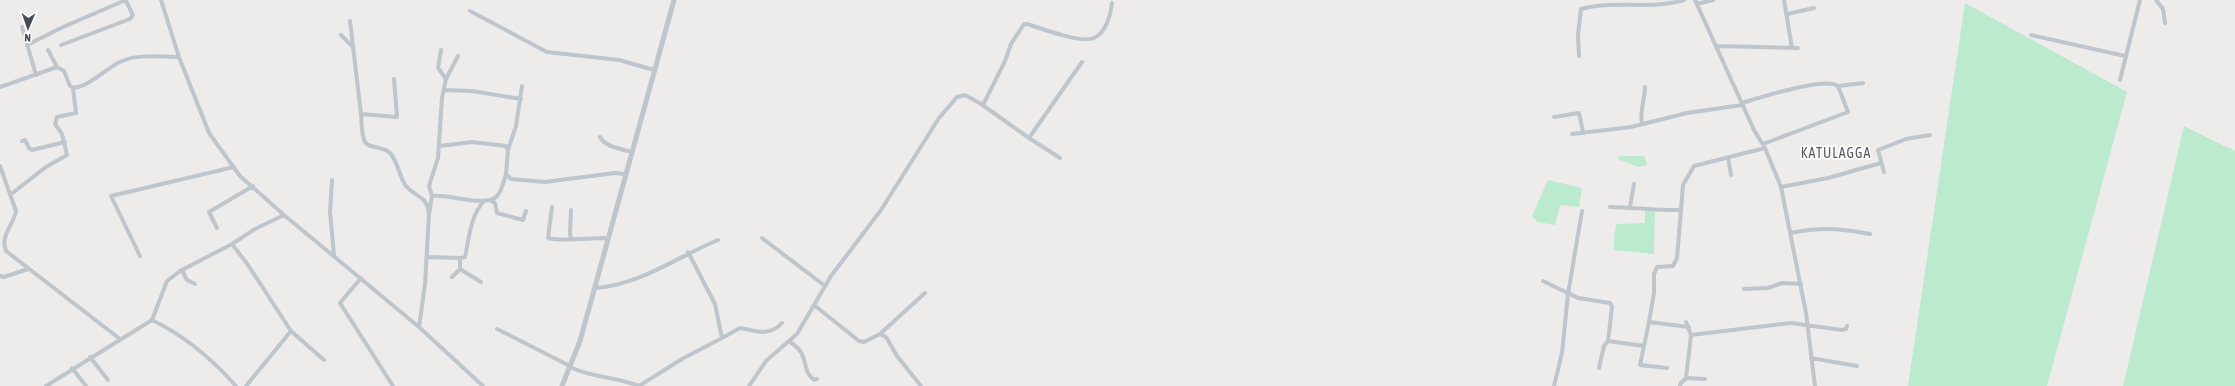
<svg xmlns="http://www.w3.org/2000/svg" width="2235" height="386" font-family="'Asap Condensed',sans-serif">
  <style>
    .green { fill: #bbeacf }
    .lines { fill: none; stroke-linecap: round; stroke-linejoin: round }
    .minor { stroke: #bdc5cd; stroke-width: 4 }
    .tertiary { stroke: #bdc5cd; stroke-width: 5 }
    .labels { text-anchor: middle; stroke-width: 3.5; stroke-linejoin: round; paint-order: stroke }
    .quarter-label { font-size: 14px; letter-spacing: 1px; fill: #585b60; stroke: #fff }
  </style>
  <rect width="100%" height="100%" fill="#eeebeb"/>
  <path class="green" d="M 1965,3 L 2127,92 L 2047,386 L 1908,386 Z
    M 2184,126 L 2235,151 L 2235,386 L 2123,386 Z
    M 1618,156 L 1644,156 L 1647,165 L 1638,167 L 1618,159 Z
    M 1548,180 L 1582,188 L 1579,207 L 1560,205 L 1555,225 L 1537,222 L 1532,216 Z
    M 1645,210 L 1655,212 L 1654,254 L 1613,250 L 1616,224 L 1645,223 Z"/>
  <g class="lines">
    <path class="minor" d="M 161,0 L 179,57 L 209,133 L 240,176 L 284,215 L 419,327 L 483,386
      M 1695,0 L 1754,130 L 1765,148 L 1781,187 L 1806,313 L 1815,386
      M 1784,0 L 1792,48
      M 2156,0 L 2163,9 L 2165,23
      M 1697,4 L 1713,0
      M 470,11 L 547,52 L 619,60 L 654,70
      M 1787,14 L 1814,8
      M 350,21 L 361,114
      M 22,27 L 36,75
      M 341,35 L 353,47
      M 2031,35 L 2125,56
      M 27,45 L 63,27 L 126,0
      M 61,45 L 130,19 L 133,15 L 126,1
      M 1716,46 L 1798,48
      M 48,50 L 57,67
      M 441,50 L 438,68 L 446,79
      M 458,56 L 446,79 L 442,98 L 438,158 L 429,186 L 432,196 C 448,194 485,207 496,197 C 502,192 504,181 506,174
      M 1579,56 L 1578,34 L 1581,9 C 1613,0 1651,10 1684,0
      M 394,79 L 397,117 L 361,114 C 362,122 361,135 365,142 C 369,149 384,146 390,153 C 398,161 399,177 406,186 C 416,198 427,195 429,214
      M 2120,80 L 2140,0
      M 1838,86 L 1863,83
      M 0,87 L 57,67 L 64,71 L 70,86 C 80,94 107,68 118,63 C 136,53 159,57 179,57
      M 444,90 L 472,91 L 521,99
      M 1742,103 C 1759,98 1825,76 1838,86 L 1848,112 L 1763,144
      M 981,104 L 1029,138 L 1082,62
      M 1554,117 L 1579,113 L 1583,132
      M 1642,124 C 1639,112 1645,100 1645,87
      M 1572,134 L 1631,127 L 1687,113 L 1742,105
      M 600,137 C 605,147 621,149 632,152
      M 1029,138 L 1060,158
      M 22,141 L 25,140 L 29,148 L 32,150 L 65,142
      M 440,146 L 472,142 L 506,146 L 508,150 L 506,174 L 511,179 L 545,182 L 615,173 L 626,174
      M 508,150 L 516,126 L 522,86
      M 1728,157 L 1731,175
      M 0,166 L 16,211 C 13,227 0,234 6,251 L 120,339
      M 1884,172 L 1878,150 L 1906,139 L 1930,135
      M 332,180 L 330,212 L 334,255
      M 1781,187 L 1828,178 L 1881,163
      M 10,195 L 46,167 L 67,155 L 62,134 L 55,124 L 57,117 L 76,113 L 73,88
      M 490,200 L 495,203 L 497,213 L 523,220 L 526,211
      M 552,207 L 548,238 C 561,242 588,238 604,238 L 608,240
      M 1610,207 C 1634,207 1657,211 1681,210
      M 1630,207 L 1634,184
      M 217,228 L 209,212 L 253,186
      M 1790,233 C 1820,227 1839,228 1870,234
      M 571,238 L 570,234 L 571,210
      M 762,238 L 825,286
      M 232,244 L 248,265 L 291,331 L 324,360
      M 140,256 L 111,196 L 234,167
      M 427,257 L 460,258 L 460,269 L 452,277
      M 460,258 L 465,257 C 469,239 470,216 484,201
      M 460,269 L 481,282
      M 182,270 L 187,280 L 195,284
      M 0,276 L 4,277 L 28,269
      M 361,278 L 340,303 L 393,386
      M 1543,281 L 1578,298 L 1610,303 L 1612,307 L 1608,341 L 1604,346 L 1599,368
      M 595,288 C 640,285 677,257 718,240
      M 1744,289 L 1768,288 L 1782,283 L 1801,284
      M 814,305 L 859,341 L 864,342 L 880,334 L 886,337 L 897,356 L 921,386
      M 152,320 L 167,281 L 180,271 L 232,244 L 255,229 L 284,215
      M 1649,322 L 1689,327
      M 419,327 L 425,284 L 429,214 L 432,196
      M 497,329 L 570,366
      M 880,334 L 925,293
      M 1691,335 L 1791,323 L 1842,330 L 1846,329 L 1847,326
      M 722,338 L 740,328 C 756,331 769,337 782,323
      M 1608,341 L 1644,346
      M 790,342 C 812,356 799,368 814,380 L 817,379
      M 90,357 L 108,380
      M 1811,358 L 1857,366
      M 570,367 C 592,378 617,377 639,386
      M 72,368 L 86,386
      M 1667,368 L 1640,365 L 1649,322 L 1654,293 L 1654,274 L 1657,267 L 1673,266 L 1677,258 L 1683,185 L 1694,166 L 1765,148
      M 1686,378 L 1705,379
      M 46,386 L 152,320 C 183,335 213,360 236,386
      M 246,386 L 291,331
      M 639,386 L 682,359 L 722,338 L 715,304 L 688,252
      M 749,386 L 766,361 L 797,334 L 831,276 L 881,210 L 939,118 L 957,97 L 965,95 L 981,104 L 984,103 L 1005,61 L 1011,44 L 1024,24 L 1027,24 C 1041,28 1080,44 1094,38 C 1106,33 1111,14 1112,3
      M 1554,386 L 1562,353 L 1568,294 L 1582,211
      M 1680,386 L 1681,383 L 1686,378 L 1691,335 L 1686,322"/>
    <path class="tertiary" d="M 562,386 L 580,341 L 674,0"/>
  </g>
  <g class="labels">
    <g class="quarter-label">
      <text x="1836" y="158">KATULAGGA</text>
    </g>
  </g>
  <g transform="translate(28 28) rotate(182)" stroke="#ffffff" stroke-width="3" paint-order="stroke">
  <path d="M0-3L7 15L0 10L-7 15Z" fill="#454e57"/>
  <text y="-6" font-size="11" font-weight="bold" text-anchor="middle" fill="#454e57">N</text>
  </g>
</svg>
